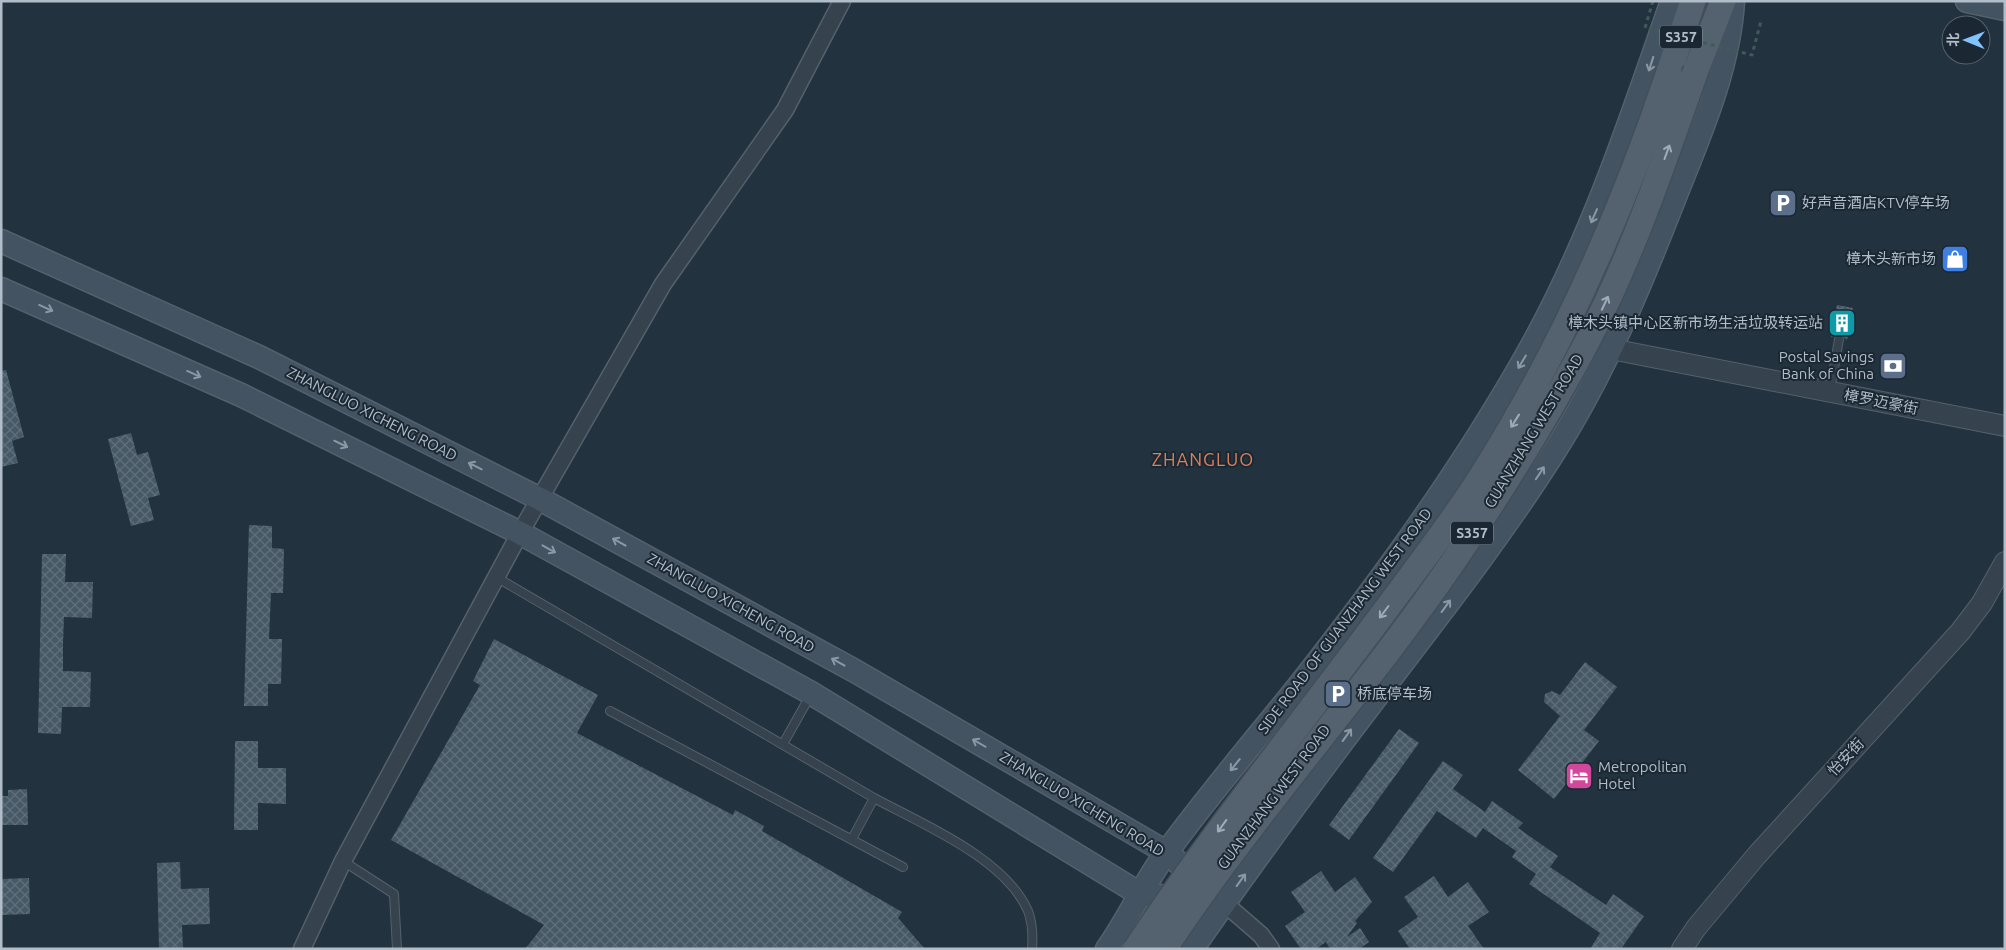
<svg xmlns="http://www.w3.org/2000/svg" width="2006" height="950" font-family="Ubuntu,'Noto Sans SC',sans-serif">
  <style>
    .building { fill: url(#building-cross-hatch) }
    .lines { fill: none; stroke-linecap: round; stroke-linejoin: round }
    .service-casing { stroke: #54616c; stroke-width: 10 }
    .minor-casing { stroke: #54616c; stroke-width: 19 }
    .tertiary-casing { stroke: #54616c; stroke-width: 22 }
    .secondary-casing { stroke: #54616c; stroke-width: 25 }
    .primary-casing { stroke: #424f5a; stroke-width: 28 }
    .service { stroke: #36434e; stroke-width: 8 }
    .minor { stroke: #36434e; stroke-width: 16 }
    .tertiary { stroke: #36434e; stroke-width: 20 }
    .secondary { stroke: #435361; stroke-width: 22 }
    .primary { stroke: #53626e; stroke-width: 25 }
    .primary-bridge-casing { stroke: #424f5a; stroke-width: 28; stroke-linecap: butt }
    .path-bridge { stroke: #415b5a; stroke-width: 3; stroke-dasharray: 4 4; stroke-linecap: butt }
    .primary-bridge { stroke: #53626e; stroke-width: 25 }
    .oneway { stroke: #8a99a5 }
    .oneway2 { stroke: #9eacb7 }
    .labels { text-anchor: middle; stroke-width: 4; stroke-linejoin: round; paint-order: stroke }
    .shield { fill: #1b2833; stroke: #84919c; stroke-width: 1 }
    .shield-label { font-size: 14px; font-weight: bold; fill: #b1bec9 }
    .poi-label { font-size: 15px; fill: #b1bec9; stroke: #1b2833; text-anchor: start }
    .street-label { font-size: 15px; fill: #b1bec9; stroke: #1b2833 }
    .quarter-label { font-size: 18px; letter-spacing: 1px; fill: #db805a; stroke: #1b2833 }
  </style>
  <defs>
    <pattern id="building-cross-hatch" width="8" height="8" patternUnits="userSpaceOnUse" patternTransform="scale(1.25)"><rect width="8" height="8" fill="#475967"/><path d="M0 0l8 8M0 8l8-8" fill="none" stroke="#5f6f7b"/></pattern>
  </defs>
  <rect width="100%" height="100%" fill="#22323e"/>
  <path class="building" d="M 1837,305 L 1853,308 L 1847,340 L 1840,334 L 1831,337 Z
    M 6,370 L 24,437 L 12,441 L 18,463 L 1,467 L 1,371 Z
    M 131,433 L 137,455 L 148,452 L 160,495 L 148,498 L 154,520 L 131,526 L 108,439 Z
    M 249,525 L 272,526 L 272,548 L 284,549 L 283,593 L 271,593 L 269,639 L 282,639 L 281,684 L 268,684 L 268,706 L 244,706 Z
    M 42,554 L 66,554 L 65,582 L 93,582 L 92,618 L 64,617 L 63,644 L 63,671 L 91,672 L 90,707 L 62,707 L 61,734 L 38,733 Z
    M 494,639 L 598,695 L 577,733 L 733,815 L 735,810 L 764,826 L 762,831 L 902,912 L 898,918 L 925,949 L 525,949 L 544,925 L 391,840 L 480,685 L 473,681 Z
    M 1585,662 L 1617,687 L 1584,730 L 1599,741 L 1554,799 L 1518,770 L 1560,716 L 1544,702 L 1545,694 L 1552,691 L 1560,695 Z
    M 1399,729 L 1419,743 L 1349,840 L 1329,825 Z
    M 235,741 L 258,741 L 258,768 L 286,768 L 286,804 L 258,803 L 258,830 L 234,830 Z
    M 1443,761 L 1463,775 L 1453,789 L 1485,812 L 1492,801 L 1523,823 L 1518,828 L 1558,856 L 1550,867 L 1606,905 L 1613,894 L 1644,916 L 1621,949 L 1590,949 L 1600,933 L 1529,884 L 1536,874 L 1512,857 L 1516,851 L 1483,828 L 1476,838 L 1437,811 L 1393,872 L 1373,858 Z
    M 27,789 L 28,825 L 1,825 L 1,796 L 8,796 L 8,790 Z
    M 180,862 L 181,889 L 209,888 L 210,924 L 182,925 L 183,949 L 159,949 L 157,863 Z
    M 1321,871 L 1335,892 L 1355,877 L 1372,902 L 1355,921 L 1357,923 L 1347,937 L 1360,928 L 1369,942 L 1359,949 L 1330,949 L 1326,942 L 1316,949 L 1301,949 L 1285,926 L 1305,912 L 1291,892 Z
    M 1434,876 L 1448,897 L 1468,882 L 1489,912 L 1468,926 L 1484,949 L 1410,949 L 1398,931 L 1418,917 L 1404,897 Z
    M 29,878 L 30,914 L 1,915 L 1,879 Z"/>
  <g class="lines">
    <g class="service-casing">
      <path id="service" d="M 1830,391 L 1839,339
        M 496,577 L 874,798
        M 610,711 L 903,867
        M 783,744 L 810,696
        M 852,839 L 874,798 C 922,824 1005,858 1028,911 C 1033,924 1033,936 1032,949
        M 343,861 L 394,894 L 397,949"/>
    </g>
    <g class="minor-casing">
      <path id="minor" d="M 1224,903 L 1261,935 L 1271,949
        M 302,949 L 343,861 L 520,533 L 663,284 L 785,110 L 842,1"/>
    </g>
    <g class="tertiary-casing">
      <path id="tertiary" d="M 1611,349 L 2005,426
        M 1682,949 L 1696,928 L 1757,855 L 1960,632 L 1982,603 L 2005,562"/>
    </g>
    <g class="secondary-casing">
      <path id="secondary" d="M 1967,1 L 2005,9
        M 1,241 L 259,357 L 540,499 L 855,671 L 1166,852 L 1224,903
        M 1,289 L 241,395 L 520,533 L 811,693 L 1140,894 L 1188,899
        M 1107,949 C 1130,917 1145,880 1169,849 C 1211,792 1257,738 1301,683 C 1386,575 1467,463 1534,342 C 1594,232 1631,119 1672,1
        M 1192,949 C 1245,873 1300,798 1355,725 C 1423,635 1494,547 1554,452 C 1605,372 1641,284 1675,197 C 1700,134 1729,69 1733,1"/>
    </g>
    <g class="primary-casing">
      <path id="primary" d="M 1696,70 L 1723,1
        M 1669,72 L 1693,1"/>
    </g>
    <use href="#service" class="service"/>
    <use href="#minor" class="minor"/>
    <use href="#tertiary" class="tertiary"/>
    <use href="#secondary" class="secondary"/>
    <use href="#primary" class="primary"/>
    <g class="primary-bridge-casing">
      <path id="primary-bridge" d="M 1136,949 C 1213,832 1302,723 1385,611 C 1417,568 1450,525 1479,480 C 1560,353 1621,215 1669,72
        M 1164,949 C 1253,814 1362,695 1453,562 C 1502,490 1548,416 1588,340 C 1633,254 1664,161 1696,70"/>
    </g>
    <path class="path-bridge" d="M 1653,1 L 1645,28 L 1752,55 L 1761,21"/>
    <use href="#primary-bridge" class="primary-bridge"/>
  </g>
  <defs><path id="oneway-shaft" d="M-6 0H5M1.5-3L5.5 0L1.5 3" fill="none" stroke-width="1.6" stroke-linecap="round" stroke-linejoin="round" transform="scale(1.25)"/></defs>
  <g class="oneway">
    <use href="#oneway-shaft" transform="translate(1651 64) rotate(108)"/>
    <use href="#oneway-shaft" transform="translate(1594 216) rotate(114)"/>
    <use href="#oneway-shaft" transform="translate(46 308) rotate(24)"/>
    <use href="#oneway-shaft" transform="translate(1522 362) rotate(121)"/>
    <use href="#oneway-shaft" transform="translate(194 374) rotate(24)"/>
    <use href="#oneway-shaft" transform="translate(341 444) rotate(26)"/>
    <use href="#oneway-shaft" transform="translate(475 466) rotate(-153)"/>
    <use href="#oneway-shaft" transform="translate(1540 473) rotate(-56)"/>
    <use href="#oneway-shaft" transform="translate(619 542) rotate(-151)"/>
    <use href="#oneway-shaft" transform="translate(549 549) rotate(29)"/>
    <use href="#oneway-shaft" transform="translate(1446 606) rotate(-54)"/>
    <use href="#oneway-shaft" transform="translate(838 662) rotate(-151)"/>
    <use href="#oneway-shaft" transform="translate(1347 735) rotate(-54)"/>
    <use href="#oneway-shaft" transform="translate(979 743) rotate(-150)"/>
    <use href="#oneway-shaft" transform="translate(1235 765) rotate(129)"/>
    <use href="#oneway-shaft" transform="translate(1241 880) rotate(-54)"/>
  </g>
  <g class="oneway2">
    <use href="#oneway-shaft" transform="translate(1667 152) rotate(-70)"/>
    <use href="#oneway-shaft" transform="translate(1605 303) rotate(-65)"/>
    <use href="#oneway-shaft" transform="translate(1515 421) rotate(122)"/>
    <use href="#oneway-shaft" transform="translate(1384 612) rotate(127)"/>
    <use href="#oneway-shaft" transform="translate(1222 826) rotate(126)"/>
  </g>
  <defs>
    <g id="parking-square" transform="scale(1.4375)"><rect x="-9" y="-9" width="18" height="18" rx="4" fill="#5c6f8a" stroke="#1b2833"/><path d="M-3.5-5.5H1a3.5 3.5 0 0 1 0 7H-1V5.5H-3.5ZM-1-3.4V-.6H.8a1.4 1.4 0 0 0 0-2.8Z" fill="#fff"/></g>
    <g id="shop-square" transform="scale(1.4375)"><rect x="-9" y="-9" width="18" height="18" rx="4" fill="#3f7fe0" stroke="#1b2833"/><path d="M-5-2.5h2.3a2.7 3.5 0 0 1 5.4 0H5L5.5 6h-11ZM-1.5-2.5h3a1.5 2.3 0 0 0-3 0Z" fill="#fff"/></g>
    <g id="building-square" transform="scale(1.4375)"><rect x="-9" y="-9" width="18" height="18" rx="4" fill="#0f9aa8" stroke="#1b2833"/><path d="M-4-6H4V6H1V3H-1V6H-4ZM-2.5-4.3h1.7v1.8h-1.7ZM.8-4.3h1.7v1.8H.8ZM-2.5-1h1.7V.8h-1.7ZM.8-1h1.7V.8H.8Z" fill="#fff"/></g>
    <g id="bank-square" transform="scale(1.4375)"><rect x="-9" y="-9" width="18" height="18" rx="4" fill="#5c6f8a" stroke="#1b2833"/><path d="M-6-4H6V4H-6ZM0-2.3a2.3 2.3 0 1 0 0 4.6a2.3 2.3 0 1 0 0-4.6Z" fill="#fff"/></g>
    <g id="hotel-square" transform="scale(1.4375)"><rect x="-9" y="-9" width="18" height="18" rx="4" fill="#d1479c" stroke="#1b2833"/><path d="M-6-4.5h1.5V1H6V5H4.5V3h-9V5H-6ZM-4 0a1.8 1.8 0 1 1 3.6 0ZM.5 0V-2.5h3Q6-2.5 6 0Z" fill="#fff"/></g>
  </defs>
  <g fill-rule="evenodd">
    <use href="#parking-square" x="1783" y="203"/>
    <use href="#shop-square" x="1955" y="259"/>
    <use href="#building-square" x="1842" y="323"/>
    <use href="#bank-square" x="1893" y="366"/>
    <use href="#parking-square" x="1338" y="694"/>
    <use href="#hotel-square" x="1579" y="776"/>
  </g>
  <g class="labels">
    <g class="shield">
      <rect x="1660" y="25.5" width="42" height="23" rx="4"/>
      <rect x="1451" y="521.5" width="42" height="23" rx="4"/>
    </g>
    <g class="shield-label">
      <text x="1681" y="42">S357</text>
      <text x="1472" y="538">S357</text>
    </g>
    <g class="poi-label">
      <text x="1802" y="208">好声音酒店KTV停车场</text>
      <text x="1936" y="264" text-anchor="end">樟木头新市场</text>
      <text x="1823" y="328" text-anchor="end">樟木头镇中心区新市场生活垃圾转运站</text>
      <text x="1874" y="362" text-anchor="end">Postal Savings<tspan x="1874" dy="17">Bank of China</tspan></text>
      <text x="1357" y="699">桥底停车场</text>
      <text x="1598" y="772">Metropolitan<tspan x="1598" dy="17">Hotel</tspan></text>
    </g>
    <g class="street-label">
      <text transform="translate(1881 402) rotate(11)" y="5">樟罗迈豪街</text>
      <text transform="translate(372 414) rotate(27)" y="5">ZHANGLUO XICHENG ROAD</text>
      <text transform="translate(1534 431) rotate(-59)" y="5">GUANZHANG WEST ROAD</text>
      <text transform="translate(731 603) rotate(29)" y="5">ZHANGLUO XICHENG ROAD</text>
      <text transform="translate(1345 621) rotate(-53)" y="5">SIDE ROAD OF GUANZHANG WEST ROAD</text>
      <text transform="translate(1846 757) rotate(-47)" y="5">怡安街</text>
      <text transform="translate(1274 797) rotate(-53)" y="5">GUANZHANG WEST ROAD</text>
      <text transform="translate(1082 804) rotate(31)" y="5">ZHANGLUO XICHENG ROAD</text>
    </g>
    <g class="quarter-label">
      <text x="1203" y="466">ZHANGLUO</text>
    </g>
  </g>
  <rect width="2006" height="950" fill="none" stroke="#b1bec9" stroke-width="5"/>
  <g transform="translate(1966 40) rotate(271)"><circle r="24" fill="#1b2833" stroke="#57646f"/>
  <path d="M0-4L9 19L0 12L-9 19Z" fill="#81c3ff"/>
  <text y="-8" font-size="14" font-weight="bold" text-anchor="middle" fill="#b1bec9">北</text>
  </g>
</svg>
